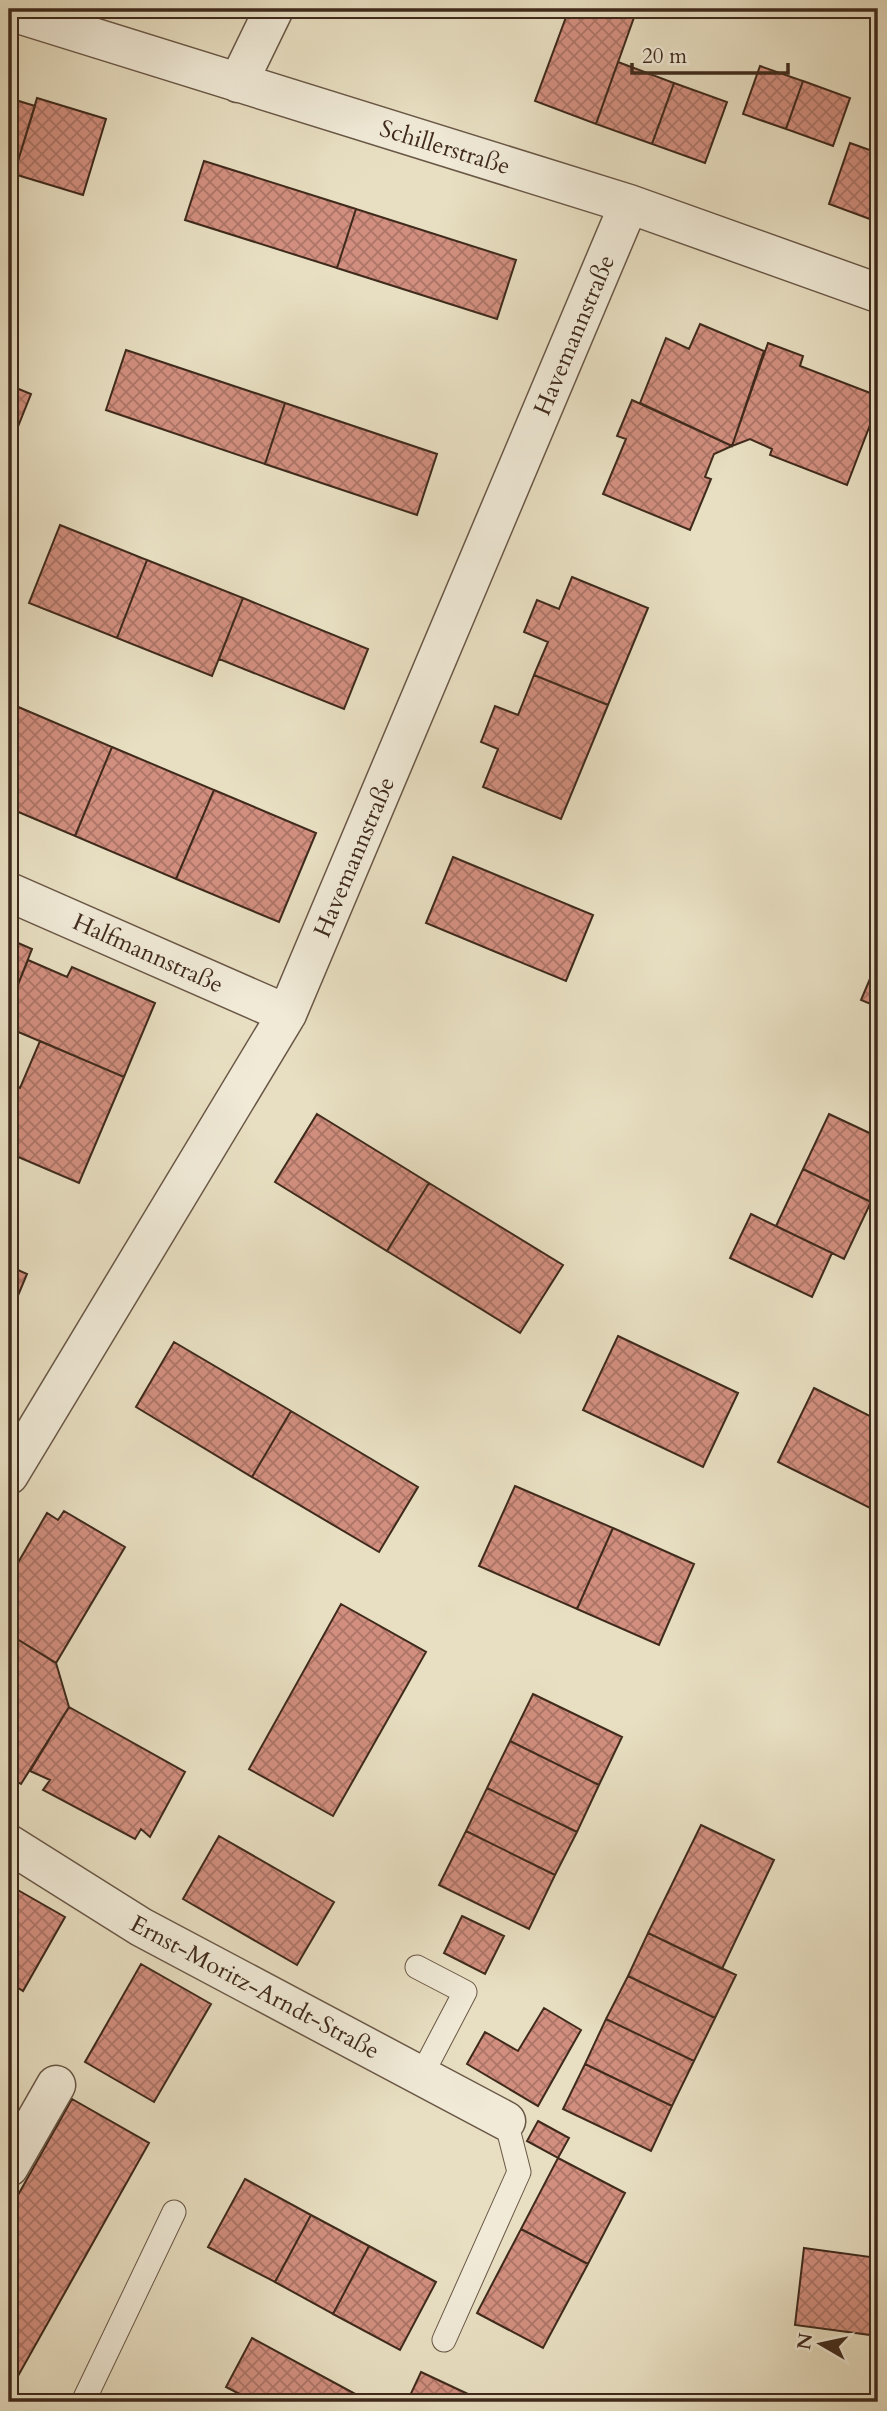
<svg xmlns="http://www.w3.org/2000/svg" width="887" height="2411" font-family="Cardo,serif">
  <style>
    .building { fill: url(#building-cross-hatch); stroke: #3f2a1c; stroke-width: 2 }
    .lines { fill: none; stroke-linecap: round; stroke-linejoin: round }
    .lane-casing { stroke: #695746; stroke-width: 25 }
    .street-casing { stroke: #695746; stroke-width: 41 }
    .lane { stroke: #f0ead7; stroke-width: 23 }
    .street { stroke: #f0ead7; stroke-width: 38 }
    .labels { text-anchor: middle; stroke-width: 5; stroke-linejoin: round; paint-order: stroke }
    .street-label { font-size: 24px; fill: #3f2a1c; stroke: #f0ead7 }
  </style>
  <defs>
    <pattern id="building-cross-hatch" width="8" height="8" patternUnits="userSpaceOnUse" patternTransform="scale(1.75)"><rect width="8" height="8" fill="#d28f7f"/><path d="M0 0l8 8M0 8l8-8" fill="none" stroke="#ac7567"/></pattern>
  </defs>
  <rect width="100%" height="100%" fill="#e8dfc2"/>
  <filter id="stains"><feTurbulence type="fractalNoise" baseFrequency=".00286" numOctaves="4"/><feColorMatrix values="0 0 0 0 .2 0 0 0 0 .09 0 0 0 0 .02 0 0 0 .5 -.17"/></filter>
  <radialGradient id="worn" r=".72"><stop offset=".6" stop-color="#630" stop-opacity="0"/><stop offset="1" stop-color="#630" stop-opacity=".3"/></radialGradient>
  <path class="building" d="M 569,9 L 637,9 L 596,124 L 535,101 Z
    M 618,62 L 674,83 L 652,144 L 596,124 Z
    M 760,66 L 803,81 L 786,129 L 743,114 Z
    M 803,81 L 850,98 L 833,146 L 786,129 Z
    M 674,83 L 727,102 L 705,163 L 652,144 Z
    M 9,98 L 35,106 L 14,174 L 9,172 Z
    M 37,98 L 106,119 L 83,195 L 14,174 Z
    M 850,143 L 878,153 L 878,222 L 829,204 Z
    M 204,161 L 356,209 L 337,268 L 185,220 Z
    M 356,209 L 516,260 L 497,319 L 337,268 Z
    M 700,324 L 764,351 L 732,446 L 640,403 L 666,338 L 689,349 Z
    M 768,343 L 803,356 L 800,366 L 878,396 L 878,404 L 847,485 L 770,455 L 772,449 L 750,439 L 732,446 Z
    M 126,350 L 285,403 L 265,464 L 106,410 Z
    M 9,385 L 31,394 L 9,449 Z
    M 632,400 L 732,446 L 714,454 L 705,477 L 711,479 L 690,530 L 603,494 L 626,439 L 617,436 Z
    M 285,403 L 437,454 L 417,515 L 265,464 Z
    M 60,525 L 147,560 L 117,638 L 29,603 Z
    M 147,560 L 243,598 L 212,676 L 117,638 Z
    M 572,577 L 648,608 L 608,705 L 534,675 L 548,642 L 524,632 L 537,600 L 559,609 Z
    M 243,598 L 368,649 L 344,709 L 219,659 Z
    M 534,675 L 608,705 L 561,819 L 483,787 L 498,749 L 481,742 L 495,706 L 518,715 Z
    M 9,703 L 112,747 L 75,836 L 9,808 Z
    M 112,747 L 214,790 L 176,879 L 75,836 Z
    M 214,790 L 316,833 L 279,922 L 176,879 Z
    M 453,857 L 593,915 L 566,981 L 426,923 Z
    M 9,939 L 32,949 L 9,1007 Z
    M 28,960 L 67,977 L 72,967 L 155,1003 L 124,1077 L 9,1028 L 9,1007 Z
    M 878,960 L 878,1007 L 861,1000 Z
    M 40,1041 L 124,1077 L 79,1183 L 9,1153 L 9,1083 L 20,1088 Z
    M 317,1114 L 429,1183 L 387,1251 L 275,1182 Z
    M 829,1114 L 878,1137 L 878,1187 L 871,1202 L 803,1169 Z
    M 803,1169 L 871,1202 L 844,1259 L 776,1226 Z
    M 429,1183 L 563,1265 L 520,1333 L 387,1251 Z
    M 751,1214 L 832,1253 L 812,1297 L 730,1258 Z
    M 9,1266 L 27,1274 L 9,1317 Z
    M 618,1336 L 738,1393 L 703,1467 L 583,1410 Z
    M 174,1342 L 291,1411 L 252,1477 L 136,1407 Z
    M 814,1388 L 878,1420 L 878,1512 L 778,1462 Z
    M 291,1411 L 418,1487 L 379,1552 L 252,1477 Z
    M 515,1486 L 613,1528 L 577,1609 L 479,1566 Z
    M 64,1511 L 125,1547 L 56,1663 L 9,1634 L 9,1578 L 47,1513 L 58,1520 Z
    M 613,1528 L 694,1564 L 659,1645 L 577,1609 Z
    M 341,1604 L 426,1652 L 333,1816 L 249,1769 Z
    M 9,1634 L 56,1663 L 69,1707 L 21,1784 L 9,1777 Z
    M 533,1694 L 622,1737 L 599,1785 L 510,1741 Z
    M 69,1707 L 185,1772 L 150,1837 L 141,1829 L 135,1839 L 43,1790 L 50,1780 L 30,1771 Z
    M 510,1741 L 599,1785 L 577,1832 L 487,1788 Z
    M 487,1788 L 577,1832 L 555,1875 L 466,1831 Z
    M 701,1825 L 774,1860 L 722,1969 L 648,1933 Z
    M 466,1831 L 555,1875 L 529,1929 L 439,1885 Z
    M 219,1836 L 334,1902 L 297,1965 L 183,1899 Z
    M 9,1885 L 65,1917 L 23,1991 L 9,1982 Z
    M 462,1916 L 504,1936 L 485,1974 L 444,1953 Z
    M 648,1933 L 736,1975 L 715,2018 L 628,1976 Z
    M 141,1964 L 211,2004 L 154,2102 L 85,2062 Z
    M 628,1976 L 715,2018 L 694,2061 L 606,2019 Z
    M 544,2008 L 581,2030 L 538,2106 L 467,2064 L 485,2032 L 518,2051 Z
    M 606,2019 L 694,2061 L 672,2106 L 585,2064 Z
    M 585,2064 L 672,2106 L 651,2151 L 563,2109 Z
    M 72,2099 L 149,2143 L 9,2392 L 9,2211 Z
    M 538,2121 L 569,2138 L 558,2158 L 527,2141 Z
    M 558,2158 L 625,2193 L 588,2264 L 521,2229 Z
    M 245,2179 L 311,2215 L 275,2282 L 208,2247 Z
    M 311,2215 L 369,2246 L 333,2314 L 275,2282 Z
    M 521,2229 L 588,2264 L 543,2348 L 477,2313 Z
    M 369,2246 L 436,2282 L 400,2350 L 333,2314 Z
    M 804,2248 L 878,2258 L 878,2336 L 795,2325 Z
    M 252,2338 L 370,2402 L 255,2402 L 226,2387 Z
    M 421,2372 L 485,2402 L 407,2402 Z"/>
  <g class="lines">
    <g class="lane-casing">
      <path id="lane" d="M 417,1967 L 465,1992 L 421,2076
        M 444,2340 L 519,2172 L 506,2121
        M 83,2402 L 174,2212"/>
    </g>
    <g class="street-casing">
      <path id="street" d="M 9,11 L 629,204 L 878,293
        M 238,83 L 274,9
        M 9,892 L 287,1014
        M 9,1475 L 287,1014 L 629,204
        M 9,1844 L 141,1927 L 506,2121
        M 9,2167 L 56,2085"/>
    </g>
    <use href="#lane" class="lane"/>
    <use href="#street" class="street"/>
  </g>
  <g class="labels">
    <g class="street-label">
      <text transform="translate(445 147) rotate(17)" y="8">Schillerstraße</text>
      <text transform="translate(574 335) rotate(-67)" y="8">Havemannstraße</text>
      <text transform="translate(354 857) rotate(-67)" y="8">Havemannstraße</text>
      <text transform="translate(148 953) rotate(24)" y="8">Halfmannstraße</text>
      <text transform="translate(255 1987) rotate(28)" y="8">Ernst-Moritz-Arndt-Straße</text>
    </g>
  </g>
  <rect width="887" height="2411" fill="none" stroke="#e8dfc2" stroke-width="35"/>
  <rect x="10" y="10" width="866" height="2390" fill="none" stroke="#3f2a1c" stroke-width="3.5"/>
  <rect x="18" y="18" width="852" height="2376" fill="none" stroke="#3f2a1c" stroke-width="2"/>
  <g transform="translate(821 2344) rotate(279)" stroke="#f0ead7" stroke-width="5" paint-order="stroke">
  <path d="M0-5L12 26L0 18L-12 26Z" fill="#3f2a1c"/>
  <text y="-10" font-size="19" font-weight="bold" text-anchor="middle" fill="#3f2a1c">N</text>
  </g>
  <path d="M632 63v10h156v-10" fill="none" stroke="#3f2a1c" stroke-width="3.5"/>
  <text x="642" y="63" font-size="21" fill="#3f2a1c" stroke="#f0ead7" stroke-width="5" paint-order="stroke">20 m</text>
  <rect width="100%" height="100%" filter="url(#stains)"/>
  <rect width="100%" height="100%" fill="url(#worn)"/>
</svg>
